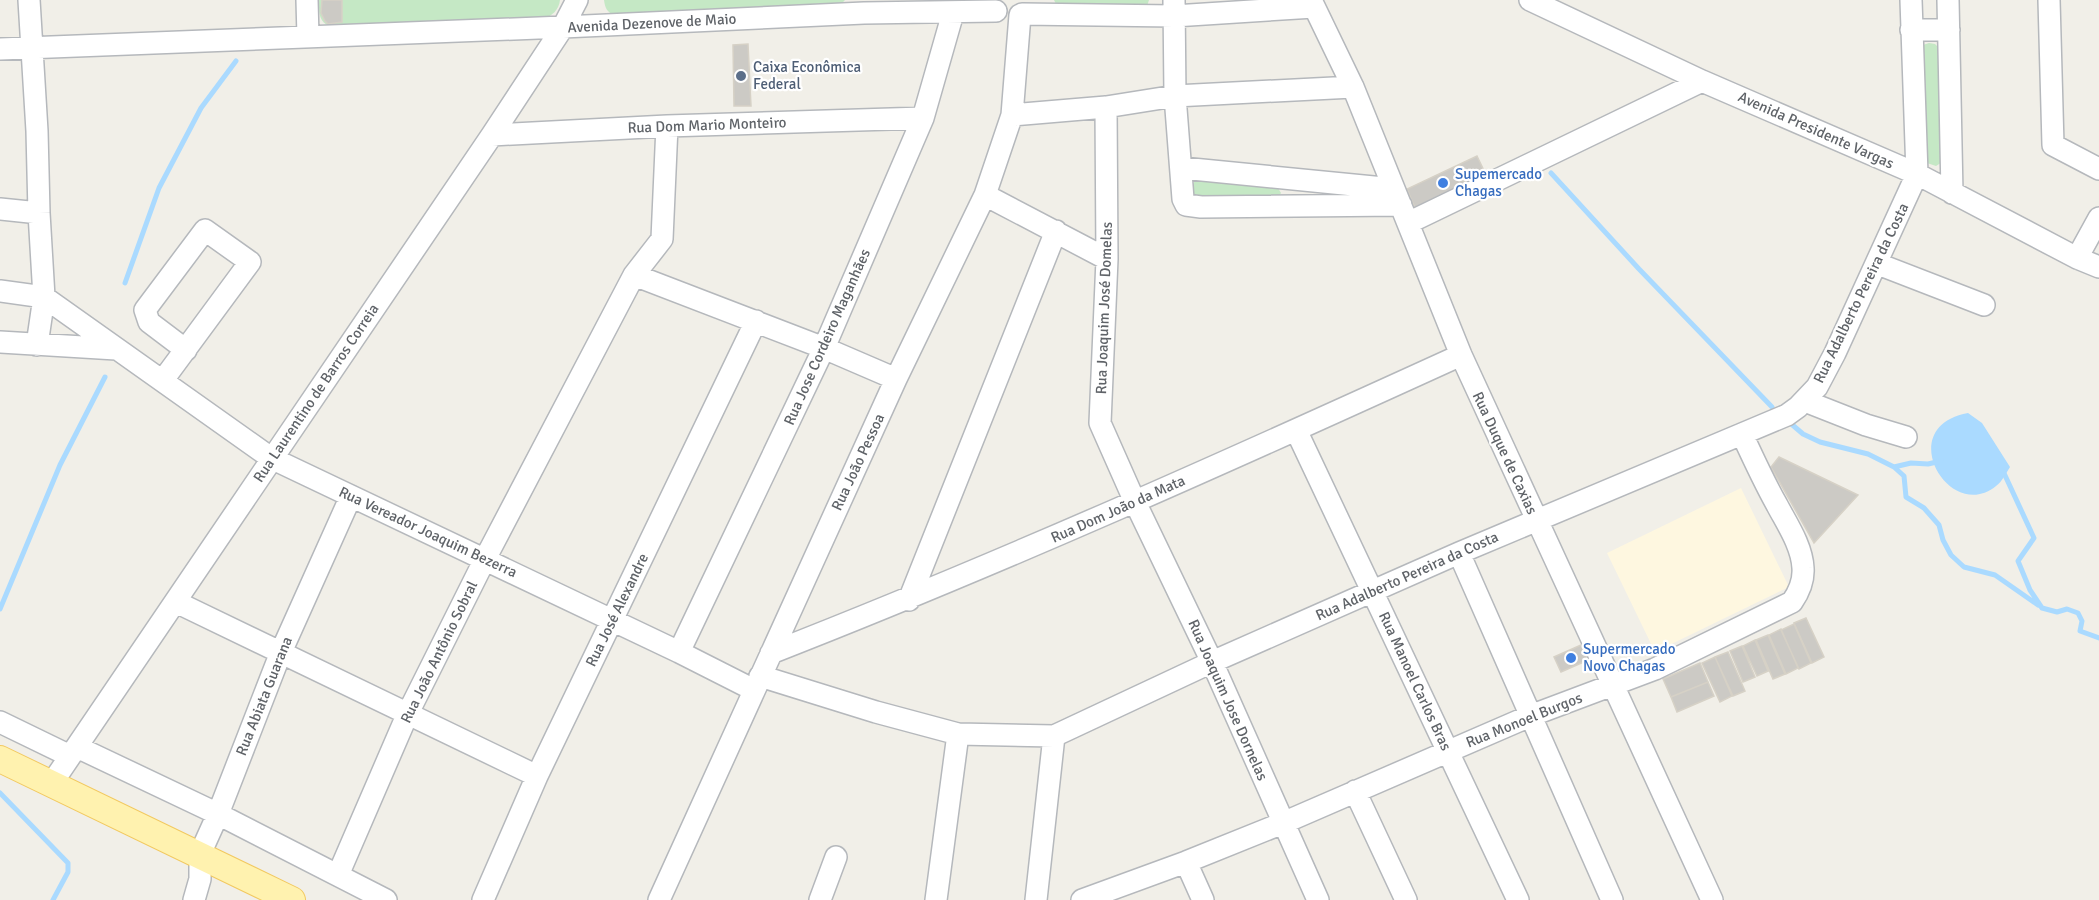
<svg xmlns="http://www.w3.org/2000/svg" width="2099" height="900" font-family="Signika,sans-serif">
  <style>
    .commercial { fill: #fef7e0 }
    .green { fill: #c5e8c5 }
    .water { fill: #aadaff }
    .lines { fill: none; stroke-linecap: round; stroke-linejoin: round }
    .stream { stroke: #aadaff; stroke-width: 5 }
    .building { fill: #cccac5; stroke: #d6d1c6; stroke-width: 1.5 }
    .minor-casing { stroke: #b5b8bc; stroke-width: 24 }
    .major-casing { stroke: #f2c960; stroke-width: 28 }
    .minor { stroke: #fff; stroke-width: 21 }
    .major { stroke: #fff2af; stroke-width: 26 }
    .service-dot { fill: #5c6f8a; stroke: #fff; stroke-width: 2 }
    .shop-dot { fill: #3f7fe0; stroke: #fff; stroke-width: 2 }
    .labels { text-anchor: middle; stroke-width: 4.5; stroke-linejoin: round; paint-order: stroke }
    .street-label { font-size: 15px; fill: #5f6368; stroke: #fff }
    .service-label { font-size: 15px; fill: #4e5e75; stroke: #fff; text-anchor: start }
    .shop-label { font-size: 15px; fill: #366cbe; stroke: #fff; text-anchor: start }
  </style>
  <rect width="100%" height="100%" fill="#f1efe8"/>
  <path class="commercial" d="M 1741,488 L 1789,587 L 1655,652 L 1607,553 Z"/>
  <path class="green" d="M 319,0 L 560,0 C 559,10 552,16 543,19 L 329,26 C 318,21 319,11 319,0 Z
    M 604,0 L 845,0 L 840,5 L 614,15 C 607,12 605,8 604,0 Z
    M 1054,0 L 1149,0 L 1147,6 L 1058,8 Z
    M 1929,43 L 1935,44 L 1939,48 L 1944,161 L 1936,166 L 1927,163 L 1925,159 L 1923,45 Z
    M 1196,180 L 1278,188 L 1281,193 L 1278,197 L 1198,197 L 1194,196 C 1192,189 1191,185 1196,180 Z"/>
  <path class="water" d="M 1968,413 L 1982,423 L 2010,467 C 2006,473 2002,482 1996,486 C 1950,524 1892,427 1968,413 Z"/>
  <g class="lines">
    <path class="stream" d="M 1551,173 L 1639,269 L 1772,407
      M 125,283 L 159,188 L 201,108 L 236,61
      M 1789,422 L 1803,434 L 1820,442 L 1868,454 L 1894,467 L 1911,463 L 1928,464 L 1941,461
      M 1894,467 L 1904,476 L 1906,497 L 1924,508 L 1939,525 L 1943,540 L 1951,555 L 1964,567 L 1995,575 L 2038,605
      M 2001,470 L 2003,471 L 2034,538 L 2018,561 L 2030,590 L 2042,608 L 2057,612 L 2067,609 L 2078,613 L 2082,621 L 2080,631 L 2099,638
      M 0,609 L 60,465 L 105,377
      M 0,793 L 68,863 L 68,872 L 53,900"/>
  </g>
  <path class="building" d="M 322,0 L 342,0 L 342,22 L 328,24 L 325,21 L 321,13 Z
    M 748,44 L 751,106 L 734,106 L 733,45 Z
    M 1477,156 L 1488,179 L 1477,185 L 1464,181 L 1468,188 L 1417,213 L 1407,189 Z
    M 1779,457 L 1858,495 L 1814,543 L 1771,467 Z
    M 1806,618 L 1824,657 L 1812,663 L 1794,623 Z
    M 1794,624 L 1811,663 L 1799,669 L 1781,630 Z
    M 1781,629 L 1798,668 L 1786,674 L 1769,635 Z
    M 1768,635 L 1785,674 L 1773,679 L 1756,640 Z
    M 1755,640 L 1768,671 L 1757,676 L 1743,646 Z
    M 1581,645 L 1588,660 L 1561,672 L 1554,657 Z
    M 1742,646 L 1755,677 L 1743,682 L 1730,651 Z
    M 1728,652 L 1745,691 L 1733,696 L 1715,657 Z
    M 1715,657 L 1732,696 L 1720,702 L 1702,663 Z
    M 1700,663 L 1708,682 L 1671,697 L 1663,679 Z
    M 1708,682 L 1714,696 L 1677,712 L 1671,697 Z"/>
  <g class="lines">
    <g class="minor-casing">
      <path id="minor" d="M 29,0 L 37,131 L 39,213 L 44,297 L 37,345
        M 307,0 L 308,37
        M 1174,0 L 1175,96 L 1183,199 L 1186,205 L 1201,207 L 1401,205
        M 1311,0 L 1353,87 L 1461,355 L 1712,900
        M 1530,0 L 1702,81 L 1917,174 L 2077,258 L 2099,267
        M 1948,0 L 1952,193
        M 2049,0 L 2053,145 L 2099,169
        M 1022,14 L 1174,16 L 1314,7
        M 1911,30 L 1949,30
        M 0,49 L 563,27 L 864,13 L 996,11
        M 1106,107 L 1107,259 L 1100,423 L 1135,502 L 1212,662 L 1318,900
        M 1012,115 L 1106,107 L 1175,96 L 1353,87
        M 492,135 L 667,126 L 923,118
        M 1182,168 L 1394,189
        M 985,195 L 1107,259
        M 0,209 L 39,213
        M 1408,223 L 1702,81
        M 2077,258 L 2099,218
        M 1878,264 L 1984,305
        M 634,275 L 824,348 L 896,379
        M 0,291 L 44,297 L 271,458 L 679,652 L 754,690
        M 0,342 L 116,349
        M 163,380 L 250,262 L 205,230 L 145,310 L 149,322 L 186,350
        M 1805,401 L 1866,425 L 1906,437
        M 1296,430 L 1518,900
        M 1459,553 L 1612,900
        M 909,600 L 1056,231
        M 176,602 L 537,776
        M 679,652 L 824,348 L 923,118 L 953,13
        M 771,653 C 1004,562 1233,459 1461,355
        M 760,676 L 876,712 L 958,734 L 1054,736 L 1212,662 L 1459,553 L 1787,415 L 1798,407 L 1817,387 L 1835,353 L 1917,174 L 1911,0
        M 0,722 L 70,756
        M 77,747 L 218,814 L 386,900
        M 52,783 L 492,135 L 563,27 L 577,0
        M 1355,791 L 1406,900
        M 1186,862 L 1203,900
        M 338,875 L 408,713 L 485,559 L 634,275 L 662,239 L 667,126
        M 194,900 L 200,879 L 200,854 L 218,814 L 281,652 L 351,496
        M 483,900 L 537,776 L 756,321
        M 659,900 L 896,379 L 985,195 L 1012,115 L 1020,15
        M 820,900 L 836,857
        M 936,900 L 958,734
        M 1036,900 L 1054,736
        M 1082,900 L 1186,862 L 1283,823 L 1530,716 L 1655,669 L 1792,602 C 1799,592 1804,582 1803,568 C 1802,546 1787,524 1777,505 C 1764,482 1753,458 1742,434"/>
    </g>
    <g class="major-casing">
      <path id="major" d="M 0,759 L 292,900"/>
    </g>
    <use href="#minor" class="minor"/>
    <use href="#major" class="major"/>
  </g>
  <circle class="service-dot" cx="741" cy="76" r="6"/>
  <g class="shop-dot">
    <circle cx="1443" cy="183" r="6"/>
    <circle cx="1571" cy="658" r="6"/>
  </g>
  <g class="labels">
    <g class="street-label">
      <text transform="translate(652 23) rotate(-3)" y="5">Avenida Dezenove de Maio</text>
      <text transform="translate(707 125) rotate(-2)" y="5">Rua Dom Mario Monteiro</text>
      <text transform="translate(1816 130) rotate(24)" y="5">Avenida Presidente Vargas</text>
      <text transform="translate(1861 293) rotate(-64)" y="5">Rua Adalberto Pereira da Costa</text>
      <text transform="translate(1104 308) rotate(-88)" y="5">Rua Joaquim José Domelas</text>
      <text transform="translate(827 337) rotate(-66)" y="5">Rua Jose Cordeiro Maganhães</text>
      <text transform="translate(316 393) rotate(-56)" y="5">Rua Laurentino de Barros Correia</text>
      <text transform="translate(1505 453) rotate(65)" y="5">Rua Duque de Caxias</text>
      <text transform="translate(858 462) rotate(-65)" y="5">Rua João Pessoa</text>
      <text transform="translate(1118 509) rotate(-24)" y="5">Rua Dom João da Mata</text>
      <text transform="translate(428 532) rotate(25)" y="5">Rua Vereador Joaquim Bezerra</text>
      <text transform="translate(1407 576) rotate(-24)" y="5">Rua Adalberto Pereira da Costa</text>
      <text transform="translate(617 610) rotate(-64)" y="5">Rua José Alexandre</text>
      <text transform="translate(439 652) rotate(-64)" y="5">Rua João Antônio Sobral</text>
      <text transform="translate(1415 681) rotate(65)" y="5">Rua Manoel Carlos Bras</text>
      <text transform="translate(264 696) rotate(-68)" y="5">Rua Abiata Guarana</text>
      <text transform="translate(1228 700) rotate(66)" y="5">Rua Joaquim Jose Dornelas</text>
      <text transform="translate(1524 720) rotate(-22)" y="5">Rua Monoel Burgos</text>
    </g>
    <g class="service-label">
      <text x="753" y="72">Caixa Econômica<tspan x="753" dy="17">Federal</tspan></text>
    </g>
    <g class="shop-label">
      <text x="1455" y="179">Supemercado<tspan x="1455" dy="17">Chagas</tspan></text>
      <text x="1583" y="654">Supermercado<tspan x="1583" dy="17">Novo Chagas</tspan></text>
    </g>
  </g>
</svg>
